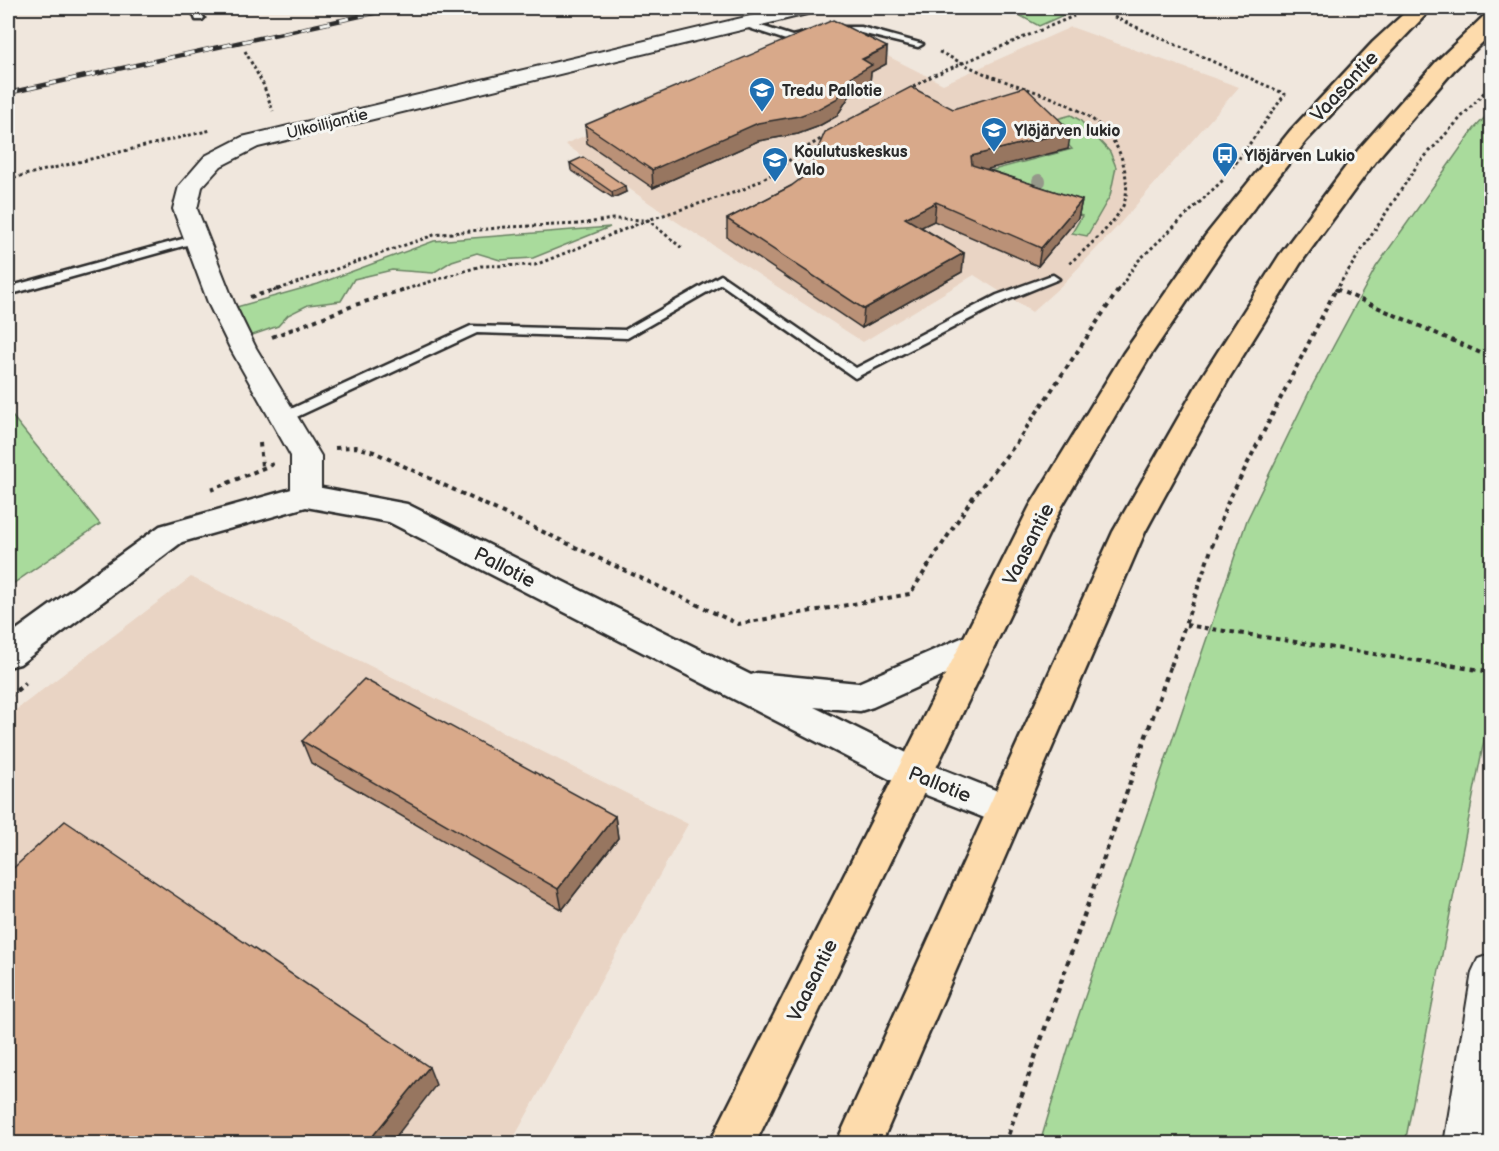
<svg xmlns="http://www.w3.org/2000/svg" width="1499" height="1151" font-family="'Balsamiq Sans',sans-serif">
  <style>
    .built { fill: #e9d4c4 }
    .green { fill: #a9db9c; stroke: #6a8364; stroke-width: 1.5 }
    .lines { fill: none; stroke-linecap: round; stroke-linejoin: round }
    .service-casing { stroke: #2b2b2b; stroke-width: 5 }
    .minor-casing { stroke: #2b2b2b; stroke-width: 4 }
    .tertiary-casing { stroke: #2b2b2b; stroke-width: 5 }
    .trunk-casing { stroke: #2b2b2b; stroke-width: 5 }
    .path-far2 { stroke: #2b2b2b; stroke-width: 3; stroke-dasharray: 3 3; stroke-linecap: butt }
    .path-far1 { stroke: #2b2b2b; stroke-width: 4; stroke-dasharray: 4.5 4.5; stroke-linecap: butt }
    .path { stroke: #2b2b2b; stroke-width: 4.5; stroke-dasharray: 5 5; stroke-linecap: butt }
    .service { fill: #f6f6f2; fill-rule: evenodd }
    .minor { fill: #f6f6f2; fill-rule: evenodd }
    .tertiary { fill: #f6f6f2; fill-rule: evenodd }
    .trunk { fill: #fddbac; fill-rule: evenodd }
    .rail-casing { stroke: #2b2b2b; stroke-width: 4.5 }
    .rail { stroke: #f6f6f2; stroke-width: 3; stroke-dasharray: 10; stroke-linecap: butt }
    .tree { fill: #95988a }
    .wall { fill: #ba9177; stroke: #2b2b2b; stroke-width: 1.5 }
    .shaded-wall { fill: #977661; stroke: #2b2b2b; stroke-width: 1.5 }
    .building { fill: #d8a98a; stroke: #2b2b2b; stroke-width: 1.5 }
    .labels { text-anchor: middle; stroke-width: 6; stroke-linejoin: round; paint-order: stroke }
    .far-poi-label { font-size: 16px; font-weight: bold; fill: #2b2b2b; stroke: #f6f6f2; text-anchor: start }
    .far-street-label { font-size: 16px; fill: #2b2b2b; stroke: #f6f6f2 }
    .street-label { font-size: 20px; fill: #2b2b2b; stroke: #f6f6f2 }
  </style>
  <rect width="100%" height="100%" fill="#f0e7dd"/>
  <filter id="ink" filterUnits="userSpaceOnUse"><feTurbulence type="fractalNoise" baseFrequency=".0167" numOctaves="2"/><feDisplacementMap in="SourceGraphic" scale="12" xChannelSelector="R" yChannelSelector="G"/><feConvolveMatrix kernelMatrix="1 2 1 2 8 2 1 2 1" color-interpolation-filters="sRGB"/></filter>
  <g filter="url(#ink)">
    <path class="built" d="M 1071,27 L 1239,87 L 1116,228 L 1063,284 L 1032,312 L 974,275 L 863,342 L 674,220 L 565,144 L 834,29 L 943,84 Z
      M 191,577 L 688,824 L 511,1143 L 8,1144 L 8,716 Z"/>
    <path class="green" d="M 1006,8 L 1079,8 L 1039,26 Z
      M 1491,111 L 1491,705 L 1405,1143 L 1040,1143 L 1074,1029 L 1247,520 L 1312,386 L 1376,267 L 1474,129 Z
      M 1071,115 L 1080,120 L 1110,152 L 1116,167 L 1110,196 L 1087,236 L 1072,233 L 1082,216 L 974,181 L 974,175 L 1072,149 L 1046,122 Z
      M 610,227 L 533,258 L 500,260 L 477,253 L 452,261 L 433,273 L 392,270 L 354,279 L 341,301 L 308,305 L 288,315 L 278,326 L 247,337 L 233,308 L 318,284 L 434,241 Z
      M 8,411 L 100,524 L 8,587 Z"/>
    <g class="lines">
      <g class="service-casing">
        <path id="service" d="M 191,8 L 199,8 L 204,18 L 202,20 L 196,20 Z
          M 1089,8 L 1099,8 L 1093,11 Z
          M 743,20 L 792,36 L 809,32 L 814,35 L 792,42 L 740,25 L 738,23 Z
          M 832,27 L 861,27 L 923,44 L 918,47 L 861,33 L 835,32 L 832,31 Z
          M 197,235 L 203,239 L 201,241 L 8,295 L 8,287 Z
          M 721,275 L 856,368 L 997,295 L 1049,276 L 1053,275 L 1059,279 L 1005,301 L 855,378 L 721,284 L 627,338 L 477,333 L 290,420 L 280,420 L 278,417 L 280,414 L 471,326 L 625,330 Z"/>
      </g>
      <g class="minor-casing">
        <path id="minor" d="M 784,8 L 817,8 L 814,12 L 807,14 L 258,147 L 221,166 L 202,187 L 197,209 L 235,305 L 256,348 L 321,456 L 321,496 L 317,503 L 306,507 L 295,503 L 291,496 L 291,456 L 230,348 L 209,305 L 173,209 L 179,186 L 205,156 L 242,137 Z
          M 1492,954 L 1492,1110 L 1487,1144 L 1444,1144 L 1472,972 L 1478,959 Z"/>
      </g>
      <g class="tertiary-casing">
        <path id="tertiary" d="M 306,485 L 407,504 L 751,675 L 757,673 L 858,683 L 966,636 L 978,632 L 990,636 L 995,645 L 990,654 L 873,707 L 860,711 L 814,707 L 927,763 L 1018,799 L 1024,810 L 1018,821 L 1005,826 L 901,785 L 389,522 L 306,507 L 182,542 L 20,664 L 8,667 L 8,636 L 160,526 Z"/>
      </g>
      <g class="trunk-casing">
        <path id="trunk" d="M 1410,8 L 1432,8 L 1306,141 L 1225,245 L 1150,356 L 1062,506 L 755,1144 L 709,1144 L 1030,506 L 1123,354 L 1206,235 L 1290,131 L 1373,42 Z
          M 1492,15 L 1492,33 L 1453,71 L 1377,159 L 1300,264 L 1229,378 L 1145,532 L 881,1144 L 836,1144 L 1113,532 L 1201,378 L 1279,256 L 1359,149 L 1437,61 L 1484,16 Z"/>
      </g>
      <path class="path-far2" d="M 1114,17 L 1285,94 L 1233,167
        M 245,51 L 263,84 L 273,111
        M 939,52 C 957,60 974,70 993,77 C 1044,96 1115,109 1125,172 C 1127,184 1128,196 1122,208 C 1109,230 1087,247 1069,264
        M 908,90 L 932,76 L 1074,16
        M 8,179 L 211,130
        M 1336,289 L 1340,291
        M 273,291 L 434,235 L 506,227 L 579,224 L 613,219 L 648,220 L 683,249
        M 400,291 L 481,266 L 535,265 L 648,220 L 742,190 L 776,172 L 799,152 L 826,136
        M 1118,291 L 1137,262 L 1223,180
        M 1335,291 L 1418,164 L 1492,84"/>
      <path class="path-far1" d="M 1336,289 L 1492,358
        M 250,297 L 279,289
        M 272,337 L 355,305 L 405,289
        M 260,443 L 262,467
        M 335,448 L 356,447 L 374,452 L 738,624 L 910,594 L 973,497 L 1015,445 L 1119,289
        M 211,490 L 273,464
        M 1186,625 L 1452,666
        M 1171,666 L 1226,506 L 1336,289"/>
      <path class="path" d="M 1442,664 L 1492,672
        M 8,697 L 26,683
        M 1005,1144 L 1171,664"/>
      <use href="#service" class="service"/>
      <use href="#minor" class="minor"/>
      <use href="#tertiary" class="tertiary"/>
      <use href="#trunk" class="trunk"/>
      <g class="rail-casing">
        <path id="rail" d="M 8,93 L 397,8"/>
      </g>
      <use href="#rail" class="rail"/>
    </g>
    <circle class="tree" cx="1039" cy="181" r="7"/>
    <path class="wall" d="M 887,47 L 886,64 L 871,72 L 870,82 L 850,95 L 837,116 L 817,127 L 798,134 L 758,141 L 653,188 L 587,143 L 585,125 Z
      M 953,109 L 1068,149 L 986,169 L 1082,200 L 1078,218 L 1038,266 L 934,221 L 921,227 L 964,253 L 962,272 L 862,328 L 727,237 L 727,219 L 791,186 Z
      M 570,163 L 626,192 L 613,198 L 571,170 Z
      M 302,741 L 615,816 L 618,838 L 562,910 L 311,763 Z"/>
    <path class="shaded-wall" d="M 887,47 L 886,64 L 871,72 L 870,82 L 850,95 L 837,116 L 817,127 L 798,134 L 758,141 L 653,188 L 652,170 Z
      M 1071,131 L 1068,149 L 968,174 L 971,156 Z
      M 625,186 L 626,192 L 613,198 L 612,192 Z
      M 1082,200 L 1078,218 L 1038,266 L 1041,248 Z
      M 936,202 L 934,221 L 903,236 L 905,218 Z
      M 964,253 L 962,272 L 862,328 L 864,309 Z
      M 615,816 L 618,838 L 562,910 L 558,889 Z
      M 429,1067 L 436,1085 L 391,1143 L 367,1143 Z"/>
    <path class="building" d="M 833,20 L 887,47 L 862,59 L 872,65 L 851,77 L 838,98 L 818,109 L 799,116 L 758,123 L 652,170 L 585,125 Z
      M 911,87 L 953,109 L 1025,87 L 1071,131 L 971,156 L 972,165 L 1082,200 L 1041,248 L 936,202 L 905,218 L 964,253 L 864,309 L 727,219 L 791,186 L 807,174 L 825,132 Z
      M 583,157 L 625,186 L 612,192 L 570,163 Z
      M 364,679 L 615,816 L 558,889 L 302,741 Z
      M 65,821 L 429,1067 L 367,1143 L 8,1143 L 8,873 Z"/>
  </g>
  <defs>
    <g id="school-pin" transform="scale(1.35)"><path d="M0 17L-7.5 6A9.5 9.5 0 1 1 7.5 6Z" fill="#1f6fb2" stroke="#f6f6f2"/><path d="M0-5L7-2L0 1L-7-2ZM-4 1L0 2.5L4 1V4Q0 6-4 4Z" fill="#fff"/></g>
    <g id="bus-pin" transform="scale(1.35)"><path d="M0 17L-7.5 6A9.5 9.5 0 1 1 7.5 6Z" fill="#1f6fb2" stroke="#f6f6f2"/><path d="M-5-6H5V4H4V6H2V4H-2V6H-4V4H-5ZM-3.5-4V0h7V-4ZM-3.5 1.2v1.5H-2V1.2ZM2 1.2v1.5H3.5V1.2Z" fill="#fff"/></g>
  </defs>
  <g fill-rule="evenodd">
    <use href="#school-pin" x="762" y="90"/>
    <use href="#school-pin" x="994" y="130"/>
    <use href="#bus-pin" x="1225" y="155"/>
    <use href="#school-pin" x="775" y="160"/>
  </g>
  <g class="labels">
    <g class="far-poi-label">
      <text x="782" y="96">Tredu Pallotie</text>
      <text x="1014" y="136">Ylöjärven lukio</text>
      <text x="794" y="157">Koulutuskeskus<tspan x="794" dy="18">Valo</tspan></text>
      <text x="1244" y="161">Ylöjärven Lukio</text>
    </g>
    <g class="far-street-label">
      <text transform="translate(327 123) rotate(-14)" y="6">Ulkoilijantie</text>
    </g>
    <g class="street-label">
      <text transform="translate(1344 86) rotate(-47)" y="7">Vaasantie</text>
      <text transform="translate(1028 544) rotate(-63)" y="7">Vaasantie</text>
      <text transform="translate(505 567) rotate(27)" y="7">Pallotie</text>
      <text transform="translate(940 784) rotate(22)" y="7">Pallotie</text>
      <text transform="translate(812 980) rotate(-64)" y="7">Vaasantie</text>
    </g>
  </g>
  <rect width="1499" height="1151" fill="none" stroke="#f6f6f2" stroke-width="30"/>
  <rect x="15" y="15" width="1469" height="1121" fill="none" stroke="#2b2b2b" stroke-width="2" filter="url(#ink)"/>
</svg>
